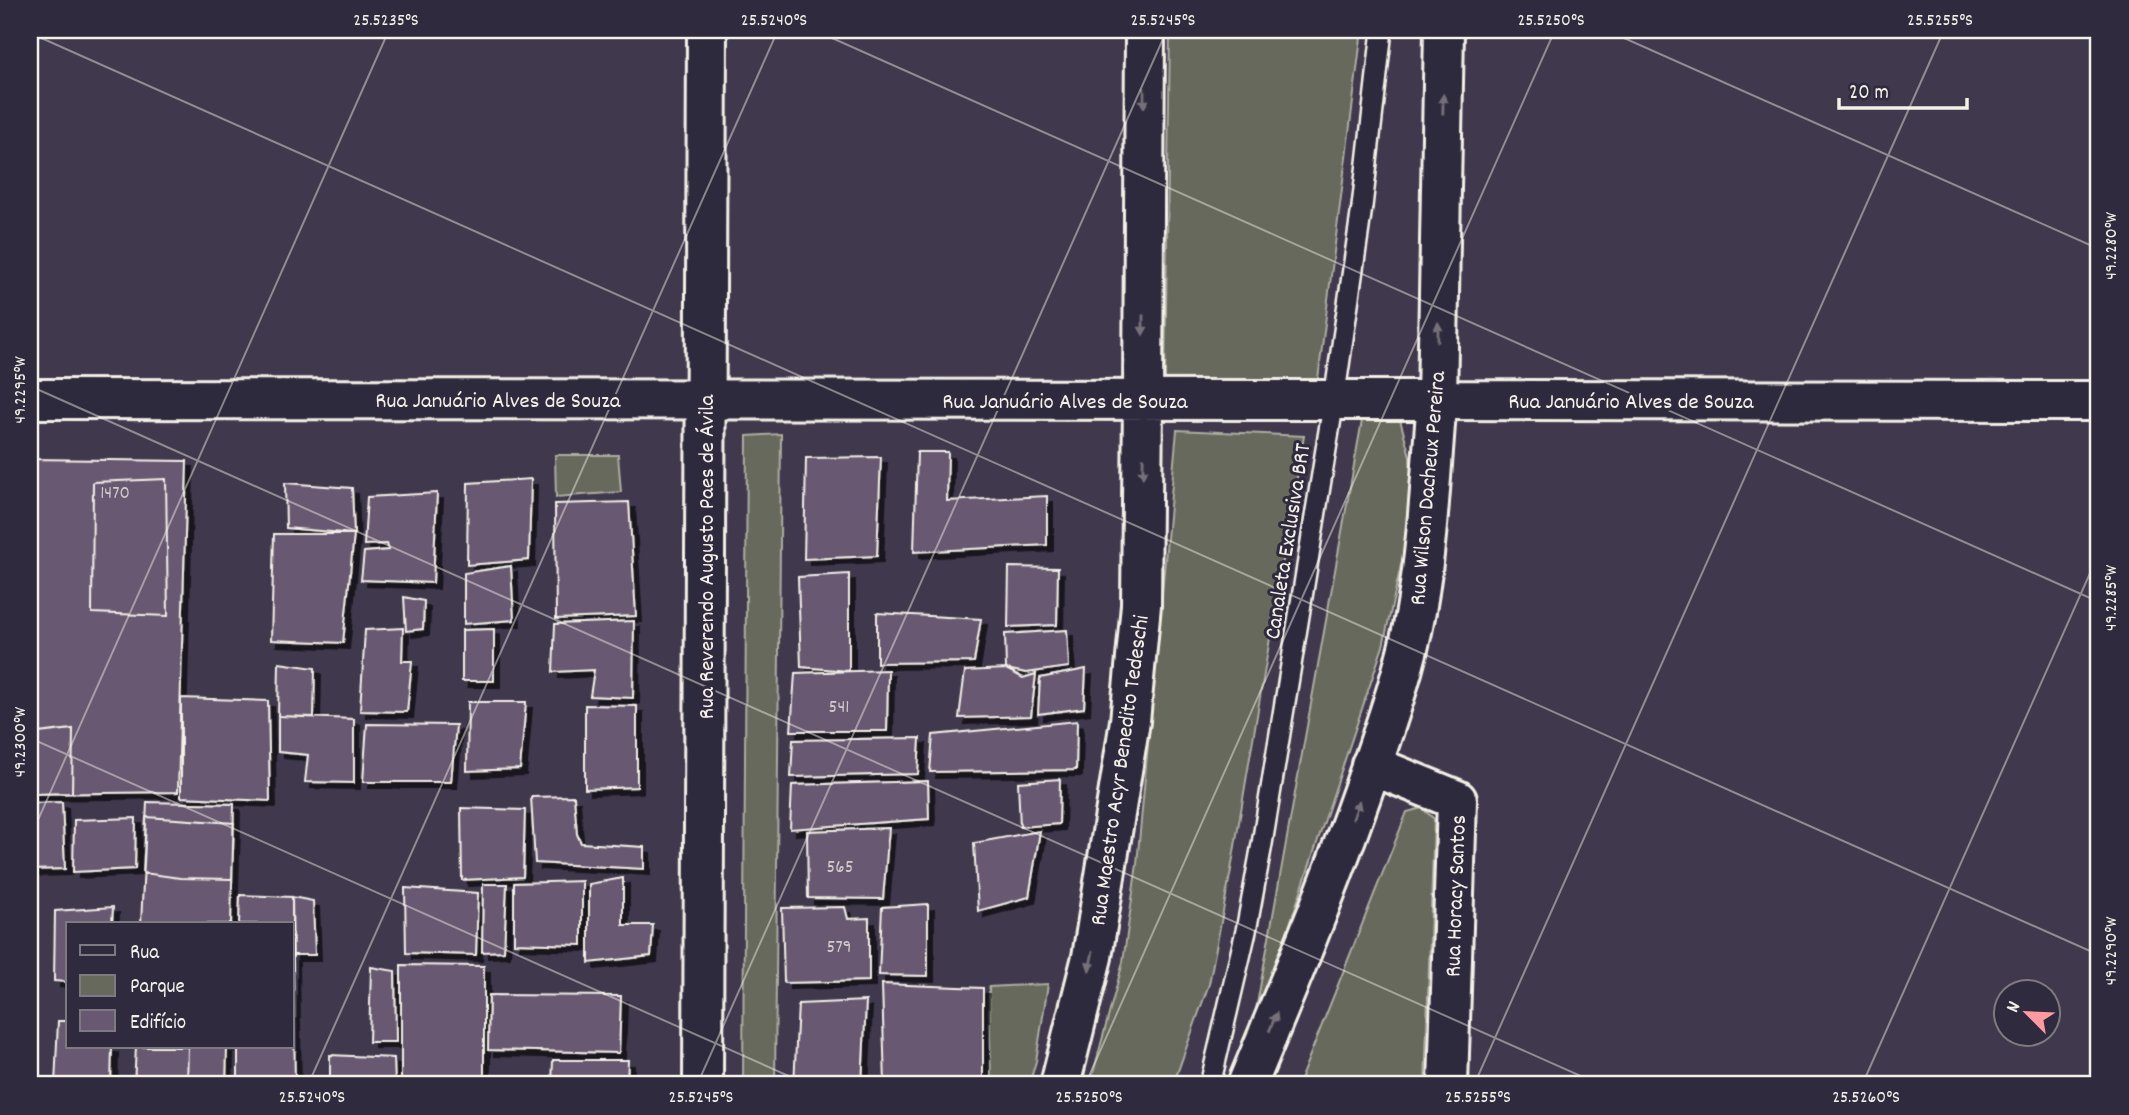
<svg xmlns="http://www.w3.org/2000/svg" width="2129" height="1115" font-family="Dekko,sans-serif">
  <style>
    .green { fill: #66695b; stroke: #adada2; stroke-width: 2 }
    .building { fill: #685872; stroke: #f4f1e8; stroke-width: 2; filter: url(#shadow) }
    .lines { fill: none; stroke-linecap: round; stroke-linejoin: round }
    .lane-casing { stroke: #f4f1e8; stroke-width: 24 }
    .street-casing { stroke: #f4f1e8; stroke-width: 44 }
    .secondary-casing { stroke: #f4f1e8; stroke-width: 44 }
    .lane { stroke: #2f2a3d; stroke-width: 19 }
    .street { stroke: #2f2a3d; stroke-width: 38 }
    .secondary { stroke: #2f2a3d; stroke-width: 38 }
    .oneway { fill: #747079 }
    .ticks { fill: none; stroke: #f4f1e8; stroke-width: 2; stroke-opacity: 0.45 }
    .labels { text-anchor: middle; stroke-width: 6; stroke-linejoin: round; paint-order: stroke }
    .number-label { font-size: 19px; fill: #d1cbca }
    .street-label { font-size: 23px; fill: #f4f1e8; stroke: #2f2a3d }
    .neatline { fill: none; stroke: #f4f1e8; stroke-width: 2.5 }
    .ticks-label { font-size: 18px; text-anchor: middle; fill: #f4f1e8 }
  </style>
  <defs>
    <filter id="shadow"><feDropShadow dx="6" dy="6" stdDeviation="0" flood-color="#0009"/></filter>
  </defs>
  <rect width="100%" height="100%" fill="#40384d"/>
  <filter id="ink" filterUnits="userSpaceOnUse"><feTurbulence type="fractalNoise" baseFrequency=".0143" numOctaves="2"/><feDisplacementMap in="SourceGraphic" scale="14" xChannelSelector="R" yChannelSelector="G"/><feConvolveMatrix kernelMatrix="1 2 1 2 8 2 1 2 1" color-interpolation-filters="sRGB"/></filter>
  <g filter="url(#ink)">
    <path class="green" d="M 1170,30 L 1362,30 L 1318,379 L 1165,381 Z
      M 1363,415 L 1400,420 L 1410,456 L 1412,495 L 1403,556 L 1383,646 L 1250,1043 Z
      M 1177,430 L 1304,436 L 1231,870 L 1209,984 L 1173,1085 L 1090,1085 L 1123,962 L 1137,864 Z
      M 781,434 L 775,1085 L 743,1085 L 747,436 Z
      M 555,455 L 618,455 L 621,492 L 556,497 Z
      M 1422,808 L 1434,819 L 1425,1085 L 1298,1085 L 1407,812 Z
      M 1048,984 L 1036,1061 L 1029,1085 L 991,1085 L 989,987 Z"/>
    <path class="building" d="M 917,452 L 948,452 L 947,501 L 1047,496 L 1047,545 L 914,552 Z
      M 881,457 L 877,556 L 804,559 L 806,458 Z
      M 30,459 L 187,461 L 178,792 L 30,794 Z
      M 166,479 L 168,616 L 92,613 L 93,482 Z
      M 531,479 L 529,560 L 467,565 L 468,483 Z
      M 285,483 L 352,488 L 354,534 L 286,528 Z
      M 437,493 L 433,583 L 361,580 L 364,552 L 389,550 L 387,544 L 364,545 L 367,497 Z
      M 629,502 L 636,616 L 556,619 L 555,504 Z
      M 274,534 L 354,534 L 343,643 L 271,640 Z
      M 511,566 L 514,620 L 464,624 L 464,573 Z
      M 1009,567 L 1058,568 L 1057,625 L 1008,627 Z
      M 849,574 L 849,671 L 801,667 L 798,577 Z
      M 404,597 L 424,601 L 423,629 L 406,631 Z
      M 877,613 L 981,619 L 974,662 L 877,663 Z
      M 634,621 L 633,698 L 590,696 L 594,670 L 553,672 L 555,624 Z
      M 403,628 L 402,661 L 412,661 L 407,712 L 360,711 L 365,630 Z
      M 494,629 L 494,681 L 462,681 L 462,630 Z
      M 1067,630 L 1069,667 L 1026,673 L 1006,669 L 1005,634 Z
      M 279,663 L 315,668 L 314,717 L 278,716 Z
      M 1006,669 L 1023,678 L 1036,674 L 1031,716 L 959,718 L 965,671 Z
      M 1086,669 L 1084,708 L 1038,714 L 1040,678 Z
      M 888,670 L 887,731 L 791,731 L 795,673 Z
      M 181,698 L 268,701 L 270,801 L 181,797 Z
      M 468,702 L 526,702 L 520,769 L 467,771 Z
      M 585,705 L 637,706 L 637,787 L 585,789 Z
      M 278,716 L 354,719 L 354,783 L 305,782 L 308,755 L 278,752 Z
      M 1077,721 L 1076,770 L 930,772 L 933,735 Z
      M 367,724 L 456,725 L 451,782 L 363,782 Z
      M 73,729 L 72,793 L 30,794 L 30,734 Z
      M 920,738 L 918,774 L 791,777 L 793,740 Z
      M 1060,779 L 1059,824 L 1020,827 L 1018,782 Z
      M 928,781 L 929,819 L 790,829 L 792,785 Z
      M 574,796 L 577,834 L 581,843 L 644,847 L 644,869 L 535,863 L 531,797 Z
      M 62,802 L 65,869 L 30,870 L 31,803 Z
      M 147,802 L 234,804 L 231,924 L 141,924 Z
      M 461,808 L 525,810 L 523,877 L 462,880 Z
      M 146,817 L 234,823 L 232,879 L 180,878 L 143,873 Z
      M 136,818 L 135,869 L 73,872 L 74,820 Z
      M 889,828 L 883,899 L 808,898 L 807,831 Z
      M 1040,831 L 1029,897 L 978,911 L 974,843 Z
      M 623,878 L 623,925 L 653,925 L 651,956 L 589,963 L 589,884 Z
      M 582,881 L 582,945 L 514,943 L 514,883 Z
      M 483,884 L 507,884 L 504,951 L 482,952 Z
      M 405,888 L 478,893 L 476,955 L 406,953 Z
      M 240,895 L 292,897 L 295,1085 L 238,1085 L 238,1047 L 292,1047 L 292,924 L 239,924 Z
      M 292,897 L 313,901 L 315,955 L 292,955 Z
      M 928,904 L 928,976 L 879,975 L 882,907 Z
      M 113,907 L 112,924 L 68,924 L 68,982 L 54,981 L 55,911 Z
      M 845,907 L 848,919 L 869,918 L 869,981 L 784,983 L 782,908 Z
      M 401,965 L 484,966 L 484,1085 L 401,1085 Z
      M 371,967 L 395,971 L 396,1042 L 369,1042 Z
      M 882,984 L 983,988 L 983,1085 L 885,1085 Z
      M 489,995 L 621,996 L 619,1053 L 488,1050 Z
      M 866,1001 L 862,1085 L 794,1085 L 798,1004 Z
      M 58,1021 L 68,1021 L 68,1047 L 112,1047 L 111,1085 L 55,1085 Z
      M 136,1047 L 227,1047 L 226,1085 L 134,1085 Z
      M 136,1047 L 188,1047 L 187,1084 L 134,1085 Z
      M 330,1055 L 394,1058 L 395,1085 L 330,1085 Z
      M 553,1060 L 628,1060 L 627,1085 L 552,1085 Z"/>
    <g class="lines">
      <g class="lane-casing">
        <path id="lane" d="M 1210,1085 L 1246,931 L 1262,844 L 1334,400 L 1362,207 L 1382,30"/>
      </g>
      <g class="street-casing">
        <path id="street" d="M 1444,30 L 1437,400 L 2099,401
          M 1143,400 L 1145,30
          M 1371,765 L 1457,800 L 1448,1085
          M 703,1085 L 707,30"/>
      </g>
      <g class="secondary-casing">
        <path id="secondary" d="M 30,399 L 1437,400 C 1431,470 1428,542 1416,611 C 1406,668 1386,724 1367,779 C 1331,883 1289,984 1247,1085
          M 1060,1085 L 1092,957 L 1130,721 L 1141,605 L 1143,400"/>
      </g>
      <use href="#lane" class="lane"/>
      <use href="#street" class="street"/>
      <use href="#secondary" class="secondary"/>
    </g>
    <defs><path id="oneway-solid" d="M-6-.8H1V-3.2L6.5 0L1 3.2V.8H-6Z" transform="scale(1.75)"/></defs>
    <g class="oneway">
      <use href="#oneway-solid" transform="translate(1144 98) rotate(90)"/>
      <use href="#oneway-solid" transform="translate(1443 104) rotate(-89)"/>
      <use href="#oneway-solid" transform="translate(1143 325) rotate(90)"/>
      <use href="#oneway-solid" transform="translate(1438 332) rotate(-89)"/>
      <use href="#oneway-solid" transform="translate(1143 468) rotate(91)"/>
      <use href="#oneway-solid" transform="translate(1356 810) rotate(-71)"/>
      <use href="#oneway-solid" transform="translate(1091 961) rotate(101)"/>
      <use href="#oneway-solid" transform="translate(1273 1022) rotate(-68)"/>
    </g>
  </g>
  <path class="ticks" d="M 814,30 L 2099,602M 1606,30 L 2099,249M 30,33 L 2099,955M 30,386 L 1601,1085M 30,738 L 809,1085M 30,838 L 389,30M 308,1085 L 778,30M 697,1085 L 1167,30M 1085,1085 L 1555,30M 1474,1085 L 1944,30M 1862,1085 L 2099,553"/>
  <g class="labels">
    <g class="number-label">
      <text x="115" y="498">1470</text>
      <text x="839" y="712">541</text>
      <text x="840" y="872">565</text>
      <text x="839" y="952">579</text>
    </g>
    <g class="street-label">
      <text x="498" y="407">Rua Januário Alves de Souza</text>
      <text x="1065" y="408">Rua Januário Alves de Souza</text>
      <text x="1631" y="408">Rua Januário Alves de Souza</text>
      <text transform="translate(1426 488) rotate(-85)" y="8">Rua Wilson Dacheux Pereira</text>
      <text transform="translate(1286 541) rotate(-81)" y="8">Canaleta Exclusiva BRT</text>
      <text transform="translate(705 557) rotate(-90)" y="8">Rua Reverendo Augusto Paes de Ávila</text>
      <text transform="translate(1118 770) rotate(-82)" y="8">Rua Maestro Acyr Benedito Tedeschi</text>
      <text transform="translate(1454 896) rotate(-88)" y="8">Rua Horacy Santos</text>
    </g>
  </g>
  <rect width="2129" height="1115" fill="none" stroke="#2f2a3d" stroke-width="77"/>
  <rect x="66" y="922" width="228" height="126" fill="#2f2a3d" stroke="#7e7a81" stroke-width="2"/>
  <rect x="80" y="945" width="35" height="10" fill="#2f2a3d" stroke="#7e7a81" stroke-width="2"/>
  <text x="130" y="958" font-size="21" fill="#f4f1e8">Rua</text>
  <rect x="80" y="975" width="35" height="21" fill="#66695b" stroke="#7e7a81" stroke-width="2"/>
  <text x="130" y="992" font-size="21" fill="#f4f1e8">Parque</text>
  <rect x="80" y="1010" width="35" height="21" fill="#685872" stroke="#7e7a81" stroke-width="2"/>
  <text x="130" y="1028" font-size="21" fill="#f4f1e8">Edifício</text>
  <g transform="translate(2027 1013) rotate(294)"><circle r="33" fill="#2f2a3d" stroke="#7e7a81" stroke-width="2"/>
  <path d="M0-5L12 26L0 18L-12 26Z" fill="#ff9aa2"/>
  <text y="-10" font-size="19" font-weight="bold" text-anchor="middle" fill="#f4f1e8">N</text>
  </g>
  <path d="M1839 98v10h128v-10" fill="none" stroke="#f4f1e8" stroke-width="3.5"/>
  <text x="1849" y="98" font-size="21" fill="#f4f1e8" stroke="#2f2a3d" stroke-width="5" paint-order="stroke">20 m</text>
  <rect x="38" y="38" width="2052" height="1038" class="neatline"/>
  <g class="ticks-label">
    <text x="386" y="25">25.5235°S</text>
    <text x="774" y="25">25.5240°S</text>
    <text x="1163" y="25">25.5245°S</text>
    <text x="1551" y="25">25.5250°S</text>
    <text x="1940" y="25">25.5255°S</text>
    <text transform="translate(2110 246) rotate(-90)" y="6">49.2280°W</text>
    <text transform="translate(19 390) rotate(-90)" y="6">49.2295°W</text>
    <text transform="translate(2110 598) rotate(-90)" y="6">49.2285°W</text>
    <text transform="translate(19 742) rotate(-90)" y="6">49.2300°W</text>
    <text transform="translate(2110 951) rotate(-90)" y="6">49.2290°W</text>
    <text x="312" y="1102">25.5240°S</text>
    <text x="701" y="1102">25.5245°S</text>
    <text x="1089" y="1102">25.5250°S</text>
    <text x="1478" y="1102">25.5255°S</text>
    <text x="1866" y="1102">25.5260°S</text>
  </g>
</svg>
